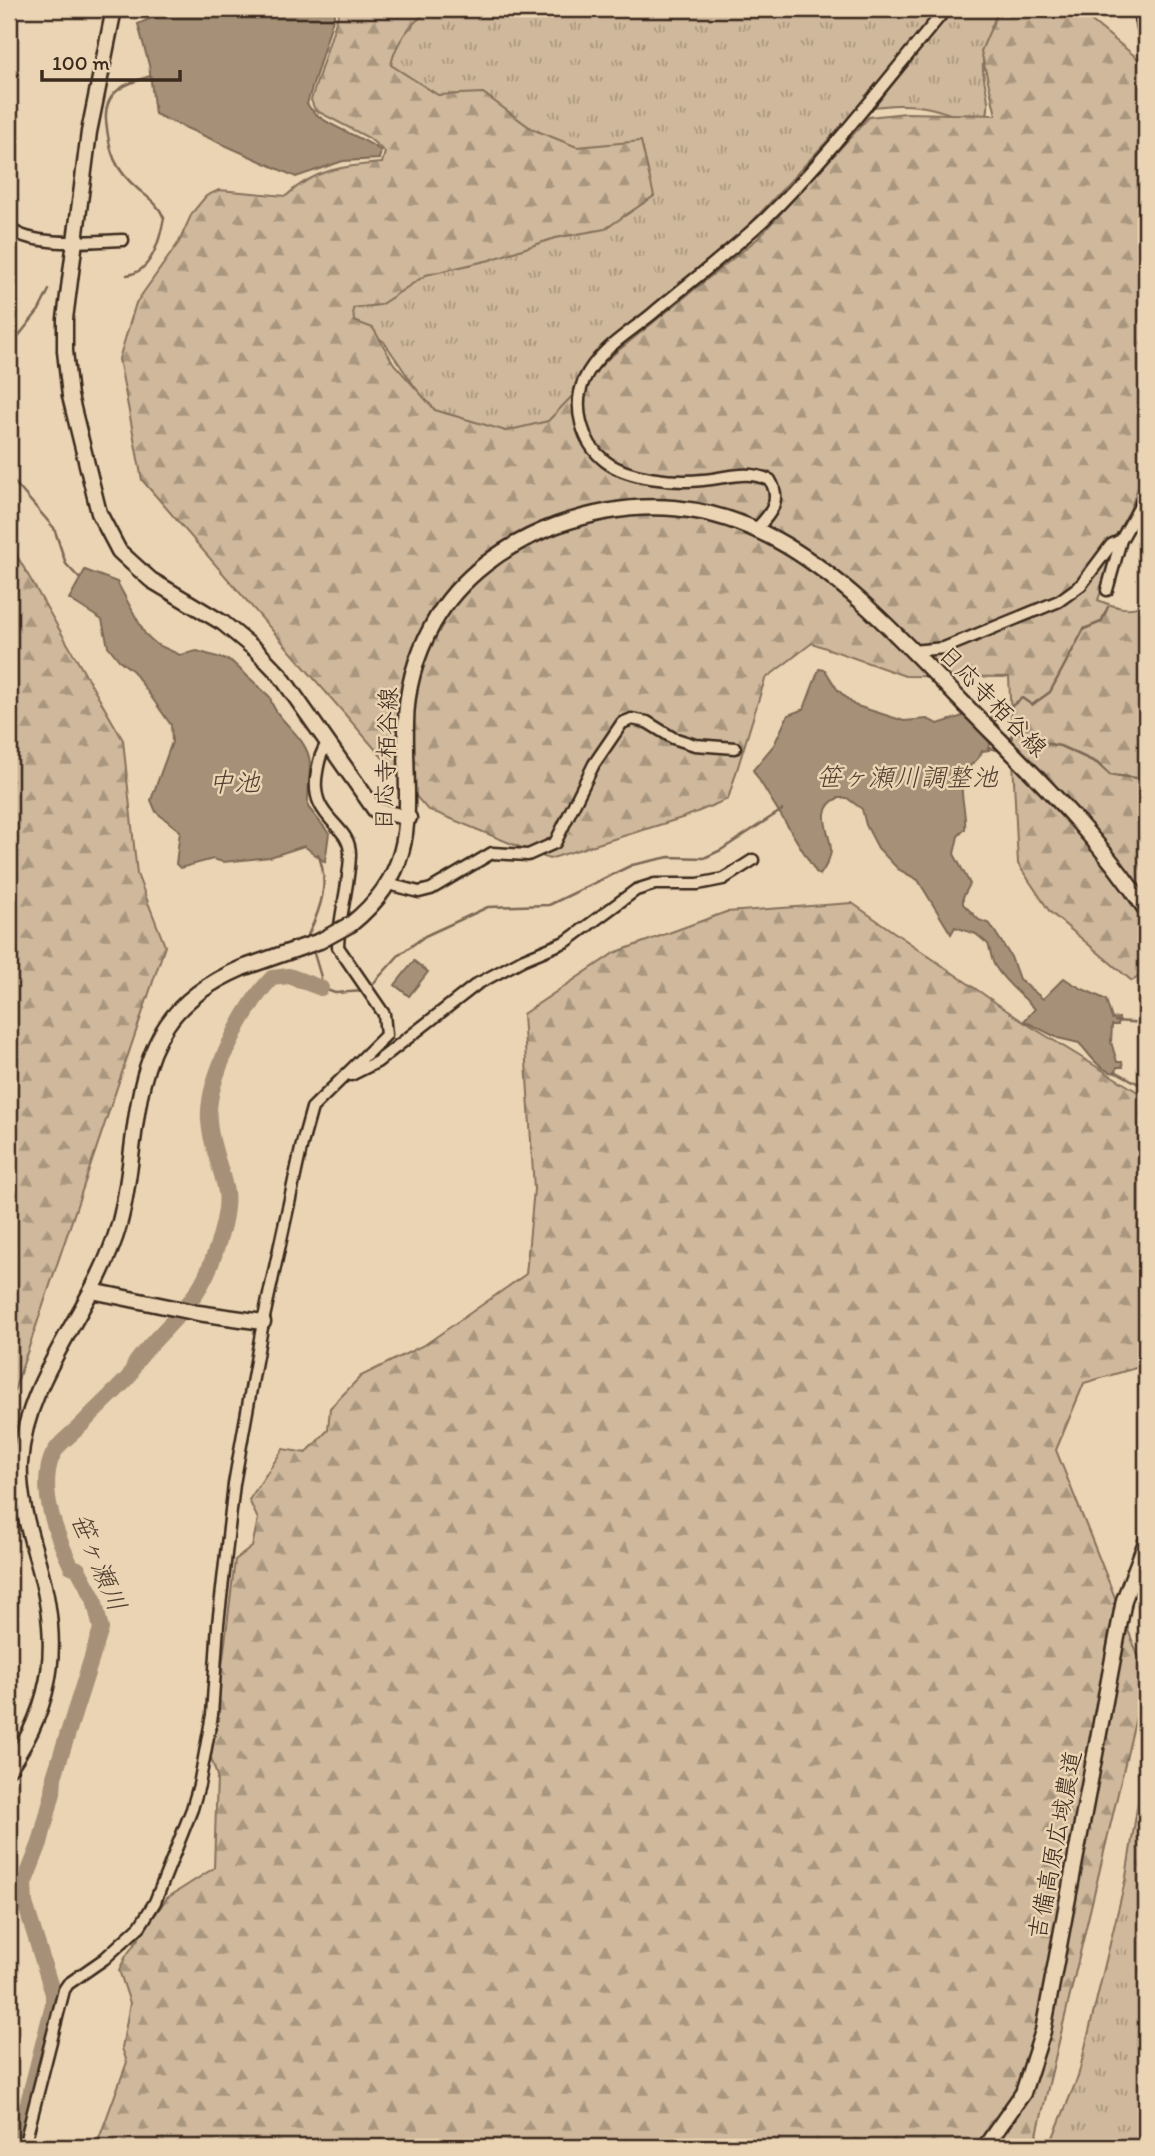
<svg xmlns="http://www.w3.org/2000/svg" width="1155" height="2156" font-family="Itim,'Klee One',sans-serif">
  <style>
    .grass { fill: url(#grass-tufts); stroke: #85715c; stroke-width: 2 }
    .forest { fill: url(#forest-firs); stroke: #85715c; stroke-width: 2 }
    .water { fill: #a69178; stroke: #7b6854; stroke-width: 2 }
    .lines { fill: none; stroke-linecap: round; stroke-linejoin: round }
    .stream { stroke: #7b6854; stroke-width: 2.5 }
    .river { stroke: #a69178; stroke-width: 16 }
    .street-casing { stroke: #3b2a1e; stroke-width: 15 }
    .secondary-casing { stroke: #3b2a1e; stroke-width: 19 }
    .street { stroke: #ebd4b3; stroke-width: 10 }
    .secondary { stroke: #ebd4b3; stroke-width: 14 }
    .secondary-bridge-casing { stroke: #3b2a1e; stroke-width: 19; stroke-linecap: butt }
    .secondary-bridge { stroke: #ebd4b3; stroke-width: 14 }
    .labels { text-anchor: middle; stroke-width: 5; stroke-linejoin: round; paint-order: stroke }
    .street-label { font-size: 24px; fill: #3b2a1e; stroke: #ebd4b3 }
    .water-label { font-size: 26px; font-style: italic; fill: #503f30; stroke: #ebd4b3 }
  </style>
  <defs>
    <pattern id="grass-tufts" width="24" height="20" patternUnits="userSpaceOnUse" patternTransform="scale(1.75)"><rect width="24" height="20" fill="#cfb89b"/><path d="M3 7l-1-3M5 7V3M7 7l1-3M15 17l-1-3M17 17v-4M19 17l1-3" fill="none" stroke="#a9967e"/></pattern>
    <pattern id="forest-firs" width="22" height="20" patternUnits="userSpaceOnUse" patternTransform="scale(1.75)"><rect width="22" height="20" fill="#cfb89b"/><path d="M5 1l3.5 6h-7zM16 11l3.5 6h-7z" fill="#a9967e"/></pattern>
  </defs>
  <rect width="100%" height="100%" fill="#ebd4b3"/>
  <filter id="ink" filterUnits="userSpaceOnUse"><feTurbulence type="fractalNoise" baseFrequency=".0143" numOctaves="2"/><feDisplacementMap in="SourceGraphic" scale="14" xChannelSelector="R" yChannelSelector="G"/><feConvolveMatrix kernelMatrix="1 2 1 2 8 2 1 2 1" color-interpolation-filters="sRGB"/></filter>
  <g filter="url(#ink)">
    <path class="grass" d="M 402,9 L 1000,9 C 994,25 984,45 983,62 C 981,83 994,101 985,121 C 966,122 949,112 930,108 C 905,102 882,106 857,109 L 736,239 L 592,357 C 571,387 569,430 560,466 L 435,416 L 384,342 L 380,339 L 370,344 L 210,208 L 395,207 L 385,77 Z
      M 1146,1752 L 1146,2147 L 1049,2147 L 1078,2077 L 1126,1877 Z"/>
    <path class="forest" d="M 340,9 L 431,9 C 411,23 396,41 391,65 L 438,95 L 483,93 L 532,129 L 577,147 L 641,141 L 654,196 L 605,229 L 555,238 L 490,260 L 426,275 L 380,305 L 353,308 L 354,321 L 373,328 L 394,364 L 435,410 L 506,431 L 548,421 L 609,358 L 757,239 L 869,117 L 906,113 L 996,115 L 981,51 L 999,9 L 1077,9 L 1141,61 L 1146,81 L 1146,182 L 1140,184 L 1143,215 L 1146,216 L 1146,465 L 1098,600 C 1114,607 1131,613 1146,603 L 1146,972 L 1132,981 L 1050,912 L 1018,864 L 1009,677 L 905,676 L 812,643 L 765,679 L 728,799 L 685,817 L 549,859 L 427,809 L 142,480 L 119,359 L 136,303 L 179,242 L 192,213 L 206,196 L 219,190 L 286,196 C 314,169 345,166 382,163 L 385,152 L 369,138 L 315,110 L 311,100 Z
      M 9,542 L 123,740 L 137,874 L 165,946 L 9,1406 Z
      M 852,903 L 1022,1021 L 1146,1097 L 1146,1365 L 1084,1383 L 1056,1450 L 1146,1675 L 1034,2147 L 96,2147 L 127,2062 L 122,2048 L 130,2003 L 119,1970 L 126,1956 L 167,1898 L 214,1868 L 217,1776 L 211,1758 L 235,1560 L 252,1547 L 258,1519 L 249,1500 L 283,1449 L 306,1453 L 328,1430 L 330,1408 L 361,1376 L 426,1344 L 526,1274 L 534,1189 L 523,1014 L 614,953 L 726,912 Z"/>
    <path class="water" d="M 162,9 L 336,9 L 307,104 C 321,126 360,134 381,151 L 379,159 L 343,161 L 296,177 L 155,114 L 149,65 L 138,24 L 156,16 Z
      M 85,570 L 117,582 L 145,634 L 156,644 L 180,655 L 197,651 L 231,661 L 270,697 C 274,719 303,733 309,757 C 312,768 307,793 308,807 L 329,833 L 325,862 L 304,846 L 270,857 L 223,862 L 213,859 L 180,868 L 176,864 L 180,831 L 156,812 L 151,800 L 172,742 L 171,725 L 133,671 L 119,660 L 108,646 L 102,620 L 69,599 Z
      M 819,669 L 825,670 L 837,689 L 854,705 L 904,721 L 927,719 L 938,724 L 963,716 L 990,718 L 1006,710 L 993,723 L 989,750 L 982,751 C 980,761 968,764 965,773 C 957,791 967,810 965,829 L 958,836 L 954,854 L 970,884 L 963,897 L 963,904 L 979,920 L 990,924 L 1011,957 L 1019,979 L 1043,999 L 1064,978 C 1080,990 1090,991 1106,1000 L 1112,1019 L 1119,1018 L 1118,1025 L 1112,1025 L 1111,1042 L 1117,1062 L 1122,1062 L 1123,1067 L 1117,1067 L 1116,1073 C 1098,1071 1090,1054 1079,1043 L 1058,1038 L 1024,1021 L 1035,1009 C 1021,994 1005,983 995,966 C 991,960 991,951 988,944 L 976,934 L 955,927 L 951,934 L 918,880 L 898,869 L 878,848 L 866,825 L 862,809 L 847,798 L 838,798 C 814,809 830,831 831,850 C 831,857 824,870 820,875 L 816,872 L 753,770 L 774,745 L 788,715 L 804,709 Z
      M 414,961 L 428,972 L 409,996 L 395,985 Z"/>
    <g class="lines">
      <path class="stream" d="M 127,275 C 152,272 160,239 164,218 C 159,205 150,199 139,190 C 114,169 109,152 106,120 C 104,90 127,83 151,76
        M 9,348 L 39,310 L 49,290
        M 9,476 L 54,528 L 66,564 L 79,578
        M 1004,712 L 1022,698 L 1032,705 L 1050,692 L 1084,629 L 1101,622 L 1108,607
        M 1006,739 L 1018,732 L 1034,741 L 1060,746 L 1080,755 L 1097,763 L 1110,775 L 1146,779
        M 988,748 L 998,750 L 1000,747
        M 310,941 L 308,935 C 321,908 330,883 318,854
        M 313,950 L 321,977 L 321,988 L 335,993 L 364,991
        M 370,987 L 399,955 L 425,936 L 488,907 L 549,905 L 632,865 L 669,857 L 704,858 L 721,850 L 782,810
        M 1115,1021 L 1146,1023
        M 1115,1071 L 1146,1088"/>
      <path class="river" d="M 13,2147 L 24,2118 L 53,2005 L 53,1994 L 25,1903 L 24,1884 L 40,1843 L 53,1793 L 54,1777 L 101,1629 L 94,1599 L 78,1569 L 71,1566 C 57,1536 39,1493 51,1459 C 57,1442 75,1433 86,1420 C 99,1406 114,1393 127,1379 C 132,1374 133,1366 137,1361 C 163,1327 194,1308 211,1264 C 218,1245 229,1213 226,1192 C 222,1168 210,1145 209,1120 C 206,1080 244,1007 272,978 L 289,976 L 321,988"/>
      <g class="street-casing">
        <path id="street" d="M 1139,9 L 1146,42
          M 9,228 C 33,248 92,241 123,240
          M 756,529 C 771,514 782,500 770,480 C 746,469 727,478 703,480 C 675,483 628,479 605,461 C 582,443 572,407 584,380 C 597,351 629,333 652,314 C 690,282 730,252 766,218 C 831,154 887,79 946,9
          M 1107,590 L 1121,540 L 1140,506 L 1146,487
          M 912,651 L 944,648 L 1059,601 L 1081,585 L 1111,545 L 1121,540
          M 388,884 L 419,892 L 431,889 L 492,853 L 528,855 L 555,843 L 594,764 L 622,723 L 632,719 L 647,722 L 673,738 L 695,745 L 735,748
          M 351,1075 L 377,1062 L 477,984 L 524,959 L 567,941 L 636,890 L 655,884 L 698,884 L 723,879 L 753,860
          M 24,2147 L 64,1990 L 68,1984 L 104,1959 L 140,1926 L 155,1902 L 192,1809 L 199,1785 L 212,1715 L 218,1624 L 234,1484 L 263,1322 L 302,1144 L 312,1108 L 386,1035 L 384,1014 L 338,947 C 339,916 349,886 350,855 C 351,823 308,820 317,772 C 319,760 321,752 328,742"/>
      </g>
      <g class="secondary-casing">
        <path id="secondary" d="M 114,9 L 89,132 L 65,319 L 65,351 L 70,396 L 99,513 L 119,551 L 132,563 L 151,580 L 223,623 L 257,651 L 280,675 L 375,810 L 409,818
          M 351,924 C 424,865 404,806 406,725 C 406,689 416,655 433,624 C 459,577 507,543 557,525 C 747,458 855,593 974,714 C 1036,777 1098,836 1146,910
          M 92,1291 L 198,1313 L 263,1322
          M 9,1768 C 56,1700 60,1640 38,1562 C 29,1531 18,1496 20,1463 C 26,1374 95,1309 119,1225 C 137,1161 129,1082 167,1025 C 185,998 212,981 242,968
          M 985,2147 L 1023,2093 L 1043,2031 L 1124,1600 L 1146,1542"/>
      </g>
      <use href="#street" class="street"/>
      <use href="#secondary" class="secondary"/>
      <g class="secondary-bridge-casing">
        <path id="secondary-bridge" d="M 242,968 L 320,941 L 351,924"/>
      </g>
      <use href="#secondary-bridge" class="secondary-bridge"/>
    </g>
  </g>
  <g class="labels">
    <g class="street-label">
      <text transform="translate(993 701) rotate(46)" y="8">日応寺栢谷線</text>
      <text transform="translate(386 759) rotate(-88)" y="8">日応寺栢谷線</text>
      <text transform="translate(1055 1845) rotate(-79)" y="8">吉備高原広域農道</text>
    </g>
    <g class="water-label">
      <text x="907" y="786">笹ヶ瀬川調整池</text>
      <text x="234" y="791">中池</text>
      <text transform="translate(99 1562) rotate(67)" y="9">笹ヶ瀬川</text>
    </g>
  </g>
  <rect width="1155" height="2156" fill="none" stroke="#ebd4b3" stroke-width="35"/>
  <rect x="18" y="18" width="1120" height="2121" fill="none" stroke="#3b2a1e" stroke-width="2.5" filter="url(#ink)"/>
  <path d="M42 70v10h138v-10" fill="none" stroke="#3b2a1e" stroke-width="3.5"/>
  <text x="52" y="70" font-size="21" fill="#3b2a1e" stroke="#ebd4b3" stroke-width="5" paint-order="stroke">100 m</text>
</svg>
